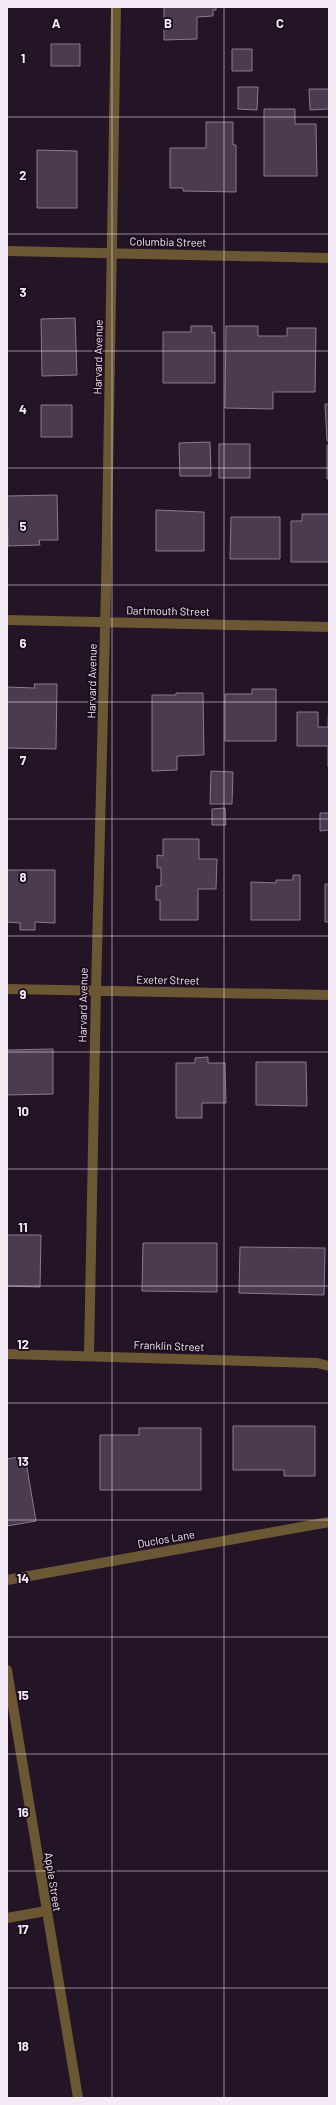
<svg xmlns="http://www.w3.org/2000/svg" width="336" height="2105" font-family="Barlow,sans-serif">
  <style>
    .building { fill: #4b3b4f; stroke: #8c7990 }
    .lines { fill: none; stroke-linecap: round; stroke-linejoin: round }
    .minor { stroke: #6b5734; stroke-width: 10 }
    .tertiary { stroke: #6b5734; stroke-width: 10 }
    .grid { fill: none; stroke: #f4eaf6; stroke-width: 1; stroke-opacity: 0.55 }
    .labels { text-anchor: middle; stroke-width: 3.5; stroke-linejoin: round; paint-order: stroke }
    .street-label { font-size: 11px; fill: #f4eaf6; stroke: #1a0b1d }
    .grid-label { font-size: 13px; text-anchor: middle; font-weight: bold; fill: #f4eaf6; stroke: #1a0b1d; stroke-width: 3.5; stroke-linejoin: round; paint-order: stroke }
  </style>
  <rect width="100%" height="100%" fill="#231426"/>
  <path class="building" d="M 164,7 L 216,7 L 216,10 L 213,10 L 213,16 L 197,17 L 197,39 L 164,40 Z
    M 51,44 L 80,44 L 80,66 L 51,66 Z
    M 232,49 L 252,49 L 252,71 L 232,71 Z
    M 238,87 L 258,87 L 257,110 L 238,109 Z
    M 309,89 L 329,89 L 329,109 L 310,110 Z
    M 264,109 L 295,109 L 295,124 L 316,124 L 317,176 L 264,176 Z
    M 206,122 L 233,122 L 233,145 L 236,145 L 236,192 L 183,191 L 183,188 L 170,188 L 170,148 L 206,148 Z
    M 37,150 L 77,151 L 77,208 L 37,208 Z
    M 75,318 L 77,375 L 42,376 L 41,319 Z
    M 191,326 L 212,326 L 212,333 L 215,332 L 215,383 L 163,383 L 163,332 L 191,332 Z
    M 226,326 L 258,326 L 258,336 L 287,336 L 287,328 L 316,328 L 315,392 L 273,392 L 273,409 L 225,408 Z
    M 325,404 L 329,404 L 329,441 L 327,441 Z
    M 41,405 L 72,405 L 72,437 L 41,437 Z
    M 210,442 L 211,476 L 180,476 L 179,443 Z
    M 219,444 L 250,444 L 250,478 L 219,478 Z
    M 327,445 L 329,445 L 329,479 L 327,479 Z
    M 57,495 L 58,540 L 39,540 L 40,545 L 8,546 L 7,496 Z
    M 156,510 L 204,512 L 204,551 L 156,551 Z
    M 302,514 L 329,514 L 329,562 L 291,562 L 291,521 L 302,521 Z
    M 231,517 L 280,517 L 280,559 L 230,559 Z
    M 34,684 L 57,684 L 56,749 L 7,748 L 7,687 L 35,688 Z
    M 252,689 L 276,689 L 276,741 L 225,741 L 225,694 L 252,694 Z
    M 176,693 L 203,693 L 204,755 L 177,756 L 177,770 L 152,771 L 152,695 L 176,695 Z
    M 329,695 L 329,767 L 328,767 L 328,746 L 297,746 L 297,712 L 318,712 L 318,727 L 328,727 Z
    M 211,771 L 233,772 L 232,804 L 210,804 Z
    M 225,808 L 226,825 L 212,825 L 212,809 Z
    M 320,813 L 329,813 L 329,830 L 320,831 Z
    M 163,839 L 199,839 L 199,859 L 217,859 L 216,889 L 198,889 L 198,920 L 160,920 L 160,900 L 156,900 L 156,886 L 161,886 L 161,868 L 157,868 L 157,855 L 163,856 Z
    M 7,870 L 55,870 L 55,923 L 35,922 L 35,930 L 20,930 L 20,923 L 7,922 Z
    M 293,875 L 300,875 L 300,920 L 251,920 L 251,882 L 276,883 L 276,880 L 293,880 Z
    M 325,884 L 329,884 L 329,922 L 325,922 Z
    M 53,1049 L 53,1094 L 7,1095 L 7,1050 Z
    M 208,1057 L 208,1063 L 225,1063 L 226,1103 L 202,1103 L 202,1118 L 176,1118 L 176,1063 L 195,1063 L 195,1058 Z
    M 256,1062 L 306,1062 L 307,1106 L 256,1105 Z
    M 7,1235 L 41,1235 L 40,1287 L 7,1286 Z
    M 143,1243 L 217,1243 L 217,1292 L 142,1291 Z
    M 240,1247 L 325,1248 L 324,1295 L 239,1293 Z
    M 233,1426 L 315,1426 L 315,1476 L 284,1476 L 284,1470 L 233,1470 Z
    M 139,1428 L 201,1428 L 201,1490 L 100,1490 L 100,1435 L 139,1435 Z
    M 25,1456 L 36,1521 L 7,1526 L 7,1459 Z"/>
  <g class="lines">
    <path class="minor" d="M 7,251 L 329,258
      M 7,620 L 329,627
      M 7,989 L 329,995
      M 7,1354 L 317,1363 L 329,1366
      M 89,1355 L 96,991 L 106,589 L 116,7
      M 7,1670 L 78,2098
      M 7,1918 L 46,1911"/>
    <path class="tertiary" d="M 7,1580 L 329,1522"/>
  </g>
  <path class="grid" d="M 112,7 L 112,2098M 224,7 L 224,2098M 7,117 L 329,117M 7,234 L 329,234M 7,351 L 329,351M 7,468 L 329,468M 7,585 L 329,585M 7,702 L 329,702M 7,819 L 329,819M 7,936 L 329,936M 7,1052 L 329,1052M 7,1169 L 329,1169M 7,1286 L 329,1286M 7,1403 L 329,1403M 7,1520 L 329,1520M 7,1637 L 329,1637M 7,1754 L 329,1754M 7,1871 L 329,1871M 7,1988 L 329,1988"/>
  <g class="labels">
    <g class="street-label">
      <text transform="translate(168 242) rotate(1)" y="4">Columbia Street</text>
      <text transform="translate(98 357) rotate(-89)" y="4">Harvard Avenue</text>
      <text transform="translate(168 611) rotate(1)" y="4">Dartmouth Street</text>
      <text transform="translate(92 681) rotate(-89)" y="4">Harvard Avenue</text>
      <text transform="translate(168 980) rotate(1)" y="4">Exeter Street</text>
      <text transform="translate(83 1005) rotate(-89)" y="4">Harvard Avenue</text>
      <text transform="translate(169 1346) rotate(2)" y="4">Franklin Street</text>
      <text transform="translate(166 1539) rotate(-10)" y="4">Duclos Lane</text>
      <text transform="translate(53 1882) rotate(81)" y="4">Apple Street</text>
    </g>
  </g>
  <g class="grid-label">
    <text x="56" y="28">A</text>
    <text x="168" y="28">B</text>
    <text x="280" y="28">C</text>
    <text x="23" y="63">1</text>
    <text x="23" y="180">2</text>
    <text x="23" y="297">3</text>
    <text x="23" y="414">4</text>
    <text x="23" y="531">5</text>
    <text x="23" y="648">6</text>
    <text x="23" y="765">7</text>
    <text x="23" y="882">8</text>
    <text x="23" y="999">9</text>
    <text x="23" y="1116">10</text>
    <text x="23" y="1232">11</text>
    <text x="23" y="1349">12</text>
    <text x="23" y="1466">13</text>
    <text x="23" y="1583">14</text>
    <text x="23" y="1700">15</text>
    <text x="23" y="1817">16</text>
    <text x="23" y="1934">17</text>
    <text x="23" y="2051">18</text>
  </g>
  <rect width="336" height="2105" fill="none" stroke="#f4eaf6" stroke-width="16"/>
</svg>
